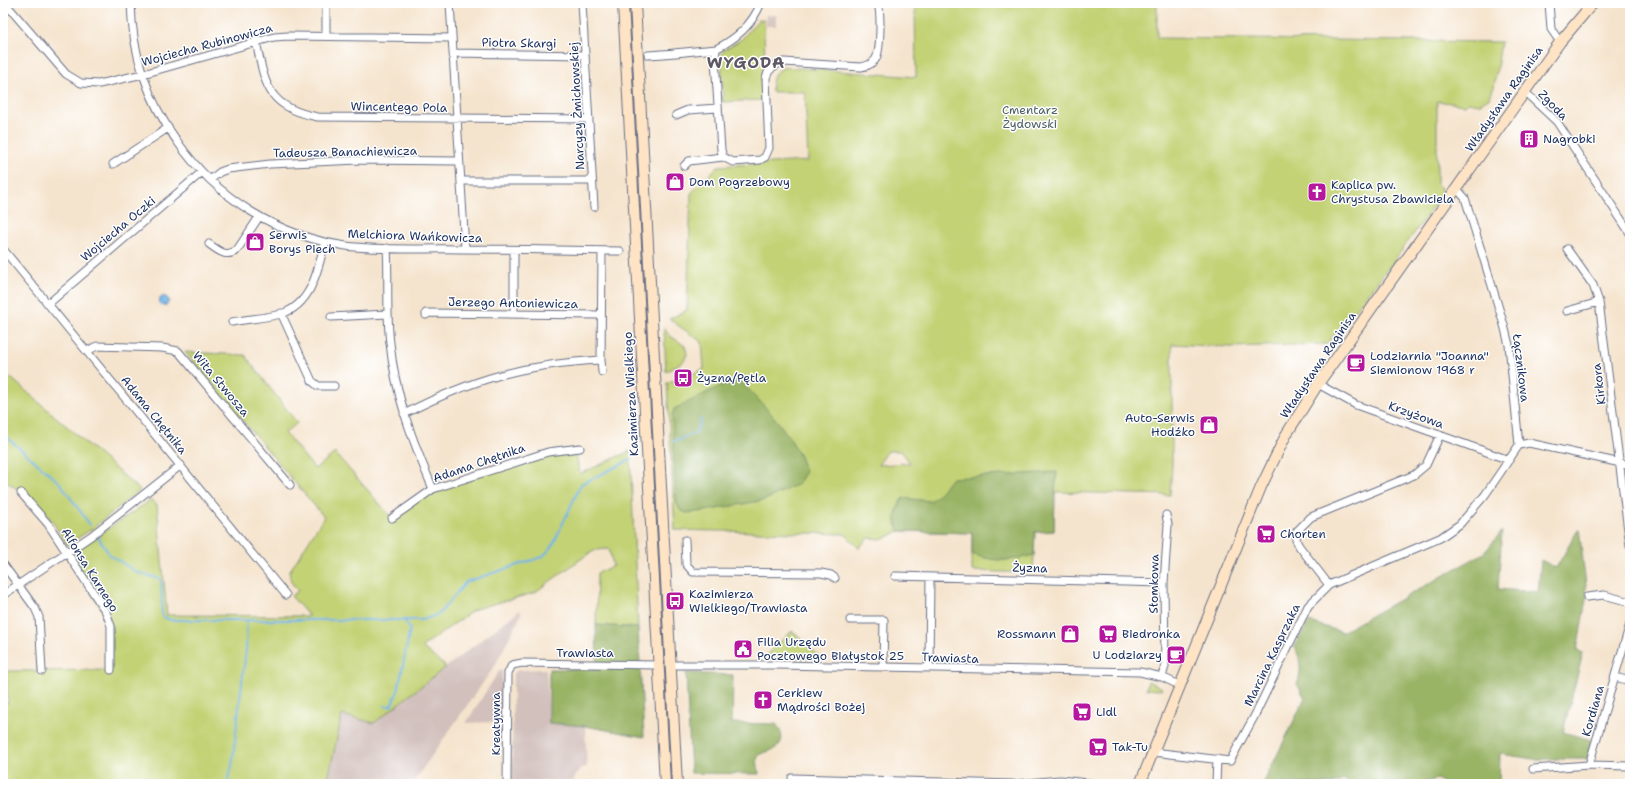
<svg xmlns="http://www.w3.org/2000/svg" width="1633" height="787" font-family="'Shantell Sans',sans-serif">
  <style>
    .industrial { fill: #d1c0bc }
    .green { fill: #c3d275; stroke: #6f806a; fill-rule: evenodd }
    .forest { fill: #9ab466; stroke: #5a7262 }
    .water { fill: #72b5e8; stroke: #4672a3 }
    .lines { fill: none; stroke-linecap: round; stroke-linejoin: round }
    .stream { stroke: #72b5e8; stroke-width: 2 }
    .street-casing { stroke: #676e85; stroke-width: 9 }
    .secondary-casing { stroke: #676e85; stroke-width: 12 }
    .street { stroke: #fff; stroke-width: 7 }
    .secondary { stroke: #fee4c5; stroke-width: 10 }
    .labels { text-anchor: middle; stroke-width: 3; stroke-linejoin: round; paint-order: stroke }
    .street-label { font-size: 12px; fill: #1b2f5e; stroke: #fff }
    .park-label { font-size: 12px; fill: #4d6065; stroke: #fff }
    .poi-label { font-size: 12px; fill: #1b2f5e; stroke: #fff; text-anchor: start }
    .district-label { font-size: 16px; font-weight: bold; letter-spacing: 1px; fill: #5e5865; stroke: #fff }
  </style>
  <rect width="100%" height="100%" fill="#fff"/>
  <filter id="ink" filterUnits="userSpaceOnUse"><feTurbulence type="fractalNoise" baseFrequency=".025" numOctaves="2"/><feDisplacementMap in="SourceGraphic" scale="8" xChannelSelector="R" yChannelSelector="G"/><feConvolveMatrix kernelMatrix="1 2 1 2 8 2 1 2 1" color-interpolation-filters="sRGB"/></filter>
  <filter id="wash" filterUnits="userSpaceOnUse"><feTurbulence type="fractalNoise" baseFrequency=".012" numOctaves="4" result="noise"/><feDisplacementMap in="SourceGraphic" scale="16" xChannelSelector="R" yChannelSelector="G"/><feGaussianBlur stdDeviation="0.9" result="paint"/><feColorMatrix in="noise" values="0 0 0 0 0 0 0 0 0 0 0 0 0 0 0 0 0 1.4 0 .05"/><feComposite in="paint" operator="in"/></filter>
  <g filter="url(#wash)">
    <rect width="100%" height="100%" fill="#f5e4cd"/>
    <path class="industrial" d="M 766,15 L 776,15 L 776,26 L 766,26 Z
      M 520,610 L 521,615 L 494,667 L 412,784 L 327,784 L 342,715 L 374,723 Z
      M 546,669 L 549,723 L 585,726 L 587,767 L 580,768 L 573,781 L 512,782 L 513,674 L 518,670 Z
      M 499,671 L 502,671 L 503,724 L 495,722 L 466,723 Z"/>
    <path class="green" d="M 915,3 L 1157,3 L 1157,38 L 1501,42 L 1494,87 L 1490,97 L 1479,104 L 1468,102 L 1465,105 L 1437,101 L 1437,184 L 1441,188 L 1441,196 L 1394,261 L 1327,344 L 1230,347 L 1172,344 L 1172,466 L 1170,495 L 1055,492 L 1054,531 L 1035,532 L 1033,573 L 972,571 L 972,533 L 899,531 L 884,539 L 868,538 L 859,548 L 845,534 L 675,530 L 667,382 L 680,379 L 704,369 L 702,342 L 669,319 L 687,310 L 691,193 L 718,166 L 808,161 L 805,92 L 772,92 C 771,80 773,71 785,67 L 916,77 ZM 888,451 L 901,451 L 910,463 L 878,465 Z
      M 758,20 L 764,20 L 765,68 L 761,79 L 762,100 L 723,102 L 721,55 L 725,49 L 742,39 Z
      M 664,328 L 669,335 L 685,346 L 687,354 L 684,361 L 666,372 Z
      M 185,352 L 245,355 L 297,423 L 285,433 L 315,469 L 335,453 L 392,518 L 433,489 L 548,452 L 575,449 L 580,474 L 630,451 L 638,628 L 596,625 L 597,573 L 613,566 L 609,549 L 596,550 L 588,554 L 534,593 L 475,609 L 422,647 L 446,667 L 374,723 L 342,715 L 327,784 L 3,784 L 3,703 L 8,703 L 6,671 L 111,670 L 111,626 L 78,570 L 80,564 L 72,553 L 151,500 L 157,505 L 167,615 L 309,616 L 291,596 L 298,591 L 291,582 L 289,572 L 324,517 Z
      M 3,371 L 140,490 L 92,529 L 67,545 C 57,528 47,511 31,498 C 22,492 12,486 3,479 Z
      M 792,631 L 819,656 L 816,659 L 766,657 L 767,654 Z
      M 1148,681 L 1162,688 L 1161,690 L 1146,689 Z"/>
    <path class="forest" d="M 736,378 C 759,398 801,443 805,473 L 798,484 L 765,500 L 705,511 L 686,513 L 680,510 L 676,502 L 672,415 L 674,409 Z
      M 1057,472 L 1055,492 L 1054,531 L 1035,532 L 1034,555 C 1009,561 997,563 972,554 L 972,533 L 899,531 C 893,521 896,507 903,498 L 930,501 L 938,495 L 952,478 Z
      M 1579,528 L 1587,594 L 1577,650 L 1583,653 L 1563,732 L 1591,740 L 1587,759 L 1534,759 L 1500,754 L 1499,784 L 1446,784 L 1437,779 L 1420,784 L 1352,784 L 1344,780 L 1334,784 L 1263,784 L 1305,698 L 1297,684 C 1302,672 1301,657 1294,646 L 1309,622 L 1342,632 L 1484,553 L 1502,531 L 1498,589 L 1538,592 L 1541,560 L 1556,568 Z
      M 596,625 L 638,628 L 644,737 L 585,726 L 549,723 L 549,669 L 597,669 Z
      M 686,673 L 733,675 L 732,723 L 776,724 C 783,732 785,743 774,749 C 769,752 763,752 759,755 L 757,759 L 759,774 L 691,773 Z"/>
    <path class="water" d="M159.5 301a4.5 4.5 0 1 1 9 0a4.5 4.5 0 1 1-9 0Z"/>
    <g class="lines">
      <path class="stream" d="M 3,434 L 60,483 L 90,525
        M 674,441 L 696,433 L 701,419
        M 98,537 L 110,555 L 138,573 L 161,579 L 162,616 L 170,620 L 422,620 L 439,614 L 466,582 L 542,557 L 552,547 L 581,484 L 632,459
        M 385,706 L 391,706 L 398,691 L 410,629 L 404,620
        M 227,784 L 232,766 L 246,649 L 247,620"/>
    </g>
  </g>
  <g filter="url(#ink)">
    <g class="lines">
      <g class="street-casing">
        <path id="street" d="M 5,3 L 66,74 L 81,83 L 99,84 L 143,74 L 274,37 L 288,36 L 452,38
          M 131,3 C 132,53 148,101 177,141 C 216,198 278,236 346,246 C 385,251 424,248 463,249 C 515,249 568,250 620,251
          M 450,3 L 465,249
          M 582,3 L 594,207
          M 761,3 C 752,25 737,38 716,49 L 715,60 L 721,150 L 723,157 L 733,162 L 760,160 L 765,157 L 769,148 L 766,78 C 768,69 775,64 784,62 L 861,67 C 866,66 871,65 875,60 C 881,52 881,14 878,3
          M 1549,3 L 1551,29 L 1560,42
          M 326,36 L 326,3
          M 256,41 C 265,86 268,108 318,117 L 589,119
          M 453,53 L 585,55
          M 648,55 C 670,54 693,51 716,49
          M 1525,92 L 1557,122 L 1630,233
          M 676,115 L 688,110 L 718,108
          M 113,164 L 168,128
          M 684,166 L 689,161 L 723,157
          M 210,180 L 220,172 L 228,169 L 270,164 L 359,160 L 459,161
          M 461,181 L 592,181
          M 1457,189 L 1465,198 L 1504,325 L 1509,345 L 1519,445
          M 209,244 C 219,251 226,258 237,250 L 259,217
          M 387,248 C 389,280 386,311 390,343 C 395,395 413,442 433,489
          M 3,249 L 286,595
          M 1567,249 L 1593,285 L 1599,302 L 1630,546
          M 48,304 L 202,172
          M 1567,311 L 1599,302
          M 281,313 L 312,381 L 318,386 L 334,386
          M 514,314 L 514,250
          M 426,315 L 426,313 L 601,315
          M 331,317 L 387,314
          M 232,322 C 248,319 265,318 281,314 C 312,305 318,269 325,242
          M 87,351 L 97,346 L 162,348 L 178,351 L 290,485
          M 601,360 L 602,372
          M 1318,384 L 1356,405 L 1509,460
          M 404,414 C 472,379 524,364 601,360 L 602,251
          M 1519,445 L 1529,443 L 1630,465
          M 21,493 L 48,524 L 106,612 L 111,626 L 111,670
          M 392,518 L 433,489 L 548,452 L 580,448
          M 685,540 L 686,564 L 693,572 L 821,573 L 831,575 L 835,578
          M 3,564 L 35,608 L 39,617 L 42,671
          M 895,576 L 1164,583
          M 1329,585 L 1299,546 L 1296,540 L 1297,531 L 1311,517 L 1414,475 L 1426,465 L 1440,435
          M 3,595 L 91,536 L 181,465
          M 1587,597 L 1604,595 L 1630,602
          M 850,620 L 884,620 L 883,667
          M 1630,624 L 1589,765 L 1630,766
          M 670,665 L 778,665 L 1140,672 L 1162,677 L 1179,685
          M 929,668 L 930,577
          M 1162,677 L 1165,666 L 1164,583 L 1168,525 L 1166,515
          M 1615,677 L 1630,681
          M 1153,752 L 1230,761 L 1255,715 L 1308,606 L 1329,585 L 1440,538 L 1460,524 L 1485,495 L 1519,445
          M 1533,769 L 1589,765
          M 792,778 L 1013,784
          M 507,784 L 508,673 L 512,665 L 522,663 L 658,665
          M 1017,784 L 1060,780 L 1097,784
          M 1216,784 L 1217,759"/>
      </g>
      <g class="secondary-casing">
        <path id="secondary" d="M 623,3 L 665,784
          M 635,3 L 677,784
          M 1140,784 L 1261,487 L 1286,435 L 1318,384 L 1560,42 L 1593,3"/>
      </g>
      <use href="#street" class="street"/>
      <use href="#secondary" class="secondary"/>
    </g>
  </g>
  <defs>
    <g id="building-square" transform="scale(1)"><rect x="-9" y="-9" width="18" height="18" rx="4" fill="#b5179e" stroke="#fff"/><path d="M-4-6H4V6H1V3H-1V6H-4ZM-2.5-4.3h1.7v1.8h-1.7ZM.8-4.3h1.7v1.8H.8ZM-2.5-1h1.7V.8h-1.7ZM.8-1h1.7V.8H.8Z" fill="#fff"/></g>
    <g id="shop-square" transform="scale(1)"><rect x="-9" y="-9" width="18" height="18" rx="4" fill="#b5179e" stroke="#fff"/><path d="M-5-2.5h2.3a2.7 3.5 0 0 1 5.4 0H5L5.5 6h-11ZM-1.5-2.5h3a1.5 2.3 0 0 0-3 0Z" fill="#fff"/></g>
    <g id="church-square" transform="scale(1)"><rect x="-9" y="-9" width="18" height="18" rx="4" fill="#b5179e" stroke="#fff"/><path d="M-1.2-6h2.4v3.5h3.3v2.4h-3.3V6h-2.4V-.1h-3.3v-2.4h3.3Z" fill="#fff"/></g>
    <g id="cafe-square" transform="scale(1)"><rect x="-9" y="-9" width="18" height="18" rx="4" fill="#b5179e" stroke="#fff"/><path d="M-5.5-4.5H6V0H3Q3 3.5 0 3.5H-2.5Q-5.5 3.5-5.5 0ZM3-3.2v2h1.7v-2ZM-6 4.5H4V6H-6Z" fill="#fff"/></g>
    <g id="bus-square" transform="scale(1)"><rect x="-9" y="-9" width="18" height="18" rx="4" fill="#b5179e" stroke="#fff"/><path d="M-5-6H5V4H4V6H2V4H-2V6H-4V4H-5ZM-3.5-4V0h7V-4ZM-3.5 1.2v1.5H-2V1.2ZM2 1.2v1.5H3.5V1.2Z" fill="#fff"/></g>
    <g id="supermarket-square" transform="scale(1)"><rect x="-9" y="-9" width="18" height="18" rx="4" fill="#b5179e" stroke="#fff"/><path d="M-6-5.5h2.5l.6 2H6L4.5 2H-2.5L-4.4-4H-6ZM-1.5 3.2a1.3 1.3 0 1 0 .1 0ZM3 3.2a1.3 1.3 0 1 0 .1 0Z" fill="#fff"/></g>
    <g id="civic-square" transform="scale(1)"><rect x="-9" y="-9" width="18" height="18" rx="4" fill="#b5179e" stroke="#fff"/><path d="M-.6-6.5H3V-4.5H.6V-3L4-1V1h2V6H-6V1h2V-1L-.6-3ZM-1.2 2.5V6h2.4V2.5Z" fill="#fff"/></g>
  </defs>
  <g fill-rule="evenodd">
    <use href="#building-square" x="1529" y="139"/>
    <use href="#shop-square" x="675" y="182"/>
    <use href="#church-square" x="1317" y="192"/>
    <use href="#shop-square" x="255" y="242"/>
    <use href="#cafe-square" x="1356" y="363"/>
    <use href="#bus-square" x="683" y="378"/>
    <use href="#shop-square" x="1209" y="425"/>
    <use href="#supermarket-square" x="1266" y="534"/>
    <use href="#bus-square" x="675" y="601"/>
    <use href="#shop-square" x="1070" y="634"/>
    <use href="#supermarket-square" x="1108" y="634"/>
    <use href="#civic-square" x="743" y="649"/>
    <use href="#cafe-square" x="1176" y="655"/>
    <use href="#church-square" x="763" y="700"/>
    <use href="#supermarket-square" x="1082" y="712"/>
    <use href="#supermarket-square" x="1098" y="747"/>
  </g>
  <g class="labels">
    <g class="street-label">
      <text transform="translate(519 43) rotate(1)" y="4">Piotra Skargi</text>
      <text transform="translate(207 45) rotate(-15)" y="4">Wojciecha Rubinowicza</text>
      <text transform="translate(1504 99) rotate(-55)" y="4">Władysława Raginisa</text>
      <text transform="translate(1553 105) rotate(46)" y="4">Zgoda</text>
      <text transform="translate(577 106) rotate(-93)" y="4">Narcyzy Żmichowskiej</text>
      <text transform="translate(399 107) rotate(1)" y="4">Wincentego Pola</text>
      <text transform="translate(345 152) rotate(-1)" y="4">Tadeusza Banachiewicza</text>
      <text transform="translate(118 229) rotate(-40)" y="4">Wojciecha Oczki</text>
      <text transform="translate(415 236) rotate(2)" y="4">Melchiora Wańkowicza</text>
      <text transform="translate(513 303) rotate(1)" y="4">Jerzego Antoniewicza</text>
      <text transform="translate(1318 365) rotate(-56)" y="4">Władysława Raginisa</text>
      <text transform="translate(1521 368) rotate(83)" y="4">Łącznikowa</text>
      <text transform="translate(221 384) rotate(50)" y="4">Wita Stwosza</text>
      <text transform="translate(1599 384) rotate(-97)" y="4">Kirkora</text>
      <text transform="translate(631 394) rotate(-93)" y="4">Kazimierza Wielkiego</text>
      <text transform="translate(154 415) rotate(51)" y="4">Adama Chętnika</text>
      <text transform="translate(1416 415) rotate(20)" y="4">Krzyżowa</text>
      <text transform="translate(479 463) rotate(-19)" y="4">Adama Chętnika</text>
      <text transform="translate(1030 568) rotate(2)" y="4">Żyzna</text>
      <text transform="translate(90 570) rotate(58)" y="4">Alfonsa Karnego</text>
      <text transform="translate(1154 584) rotate(-89)" y="4">Słomkowa</text>
      <text x="585" y="657">Trawiasta</text>
      <text transform="translate(1272 655) rotate(-64)" y="4">Marcina Kasprzaka</text>
      <text transform="translate(950 658) rotate(2)" y="4">Trawiasta</text>
      <text transform="translate(1593 711) rotate(-74)" y="4">Kordiana</text>
      <text transform="translate(496 724) rotate(-90)" y="4">Kreatywna</text>
    </g>
    <g class="park-label">
      <text x="1030" y="114">Cmentarz<tspan x="1030" dy="14">Żydowski</tspan></text>
    </g>
    <g class="poi-label">
      <text x="1543" y="143">Nagrobki</text>
      <text x="689" y="186">Dom Pogrzebowy</text>
      <text x="1331" y="189">Kaplica pw.<tspan x="1331" dy="14">Chrystusa Zbawiciela</tspan></text>
      <text x="269" y="239">Serwis<tspan x="269" dy="14">Borys Piech</tspan></text>
      <text x="1370" y="360">Lodziarnia "Joanna"<tspan x="1370" dy="14">Siemionow 1968 r</tspan></text>
      <text x="697" y="382">Żyzna/Pętla</text>
      <text x="1195" y="422" text-anchor="end">Auto-Serwis<tspan x="1195" dy="14">Hodźko</tspan></text>
      <text x="1280" y="538">Chorten</text>
      <text x="689" y="598">Kazimierza<tspan x="689" dy="14">Wielkiego/Trawiasta</tspan></text>
      <text x="1056" y="638" text-anchor="end">Rossmann</text>
      <text x="1122" y="638">Biedronka</text>
      <text x="757" y="646">Filia Urzędu<tspan x="757" dy="14">Pocztowego Białystok 25</tspan></text>
      <text x="1162" y="659" text-anchor="end">U Lodziarzy</text>
      <text x="777" y="697">Cerkiew<tspan x="777" dy="14">Mądrości Bożej</tspan></text>
      <text x="1096" y="716">Lidl</text>
      <text x="1112" y="751">Tak-Tu</text>
    </g>
    <g class="district-label">
      <text x="746" y="68">WYGODA</text>
    </g>
  </g>
  <rect width="1633" height="787" fill="none" stroke="#fff" stroke-width="16"/>
</svg>
